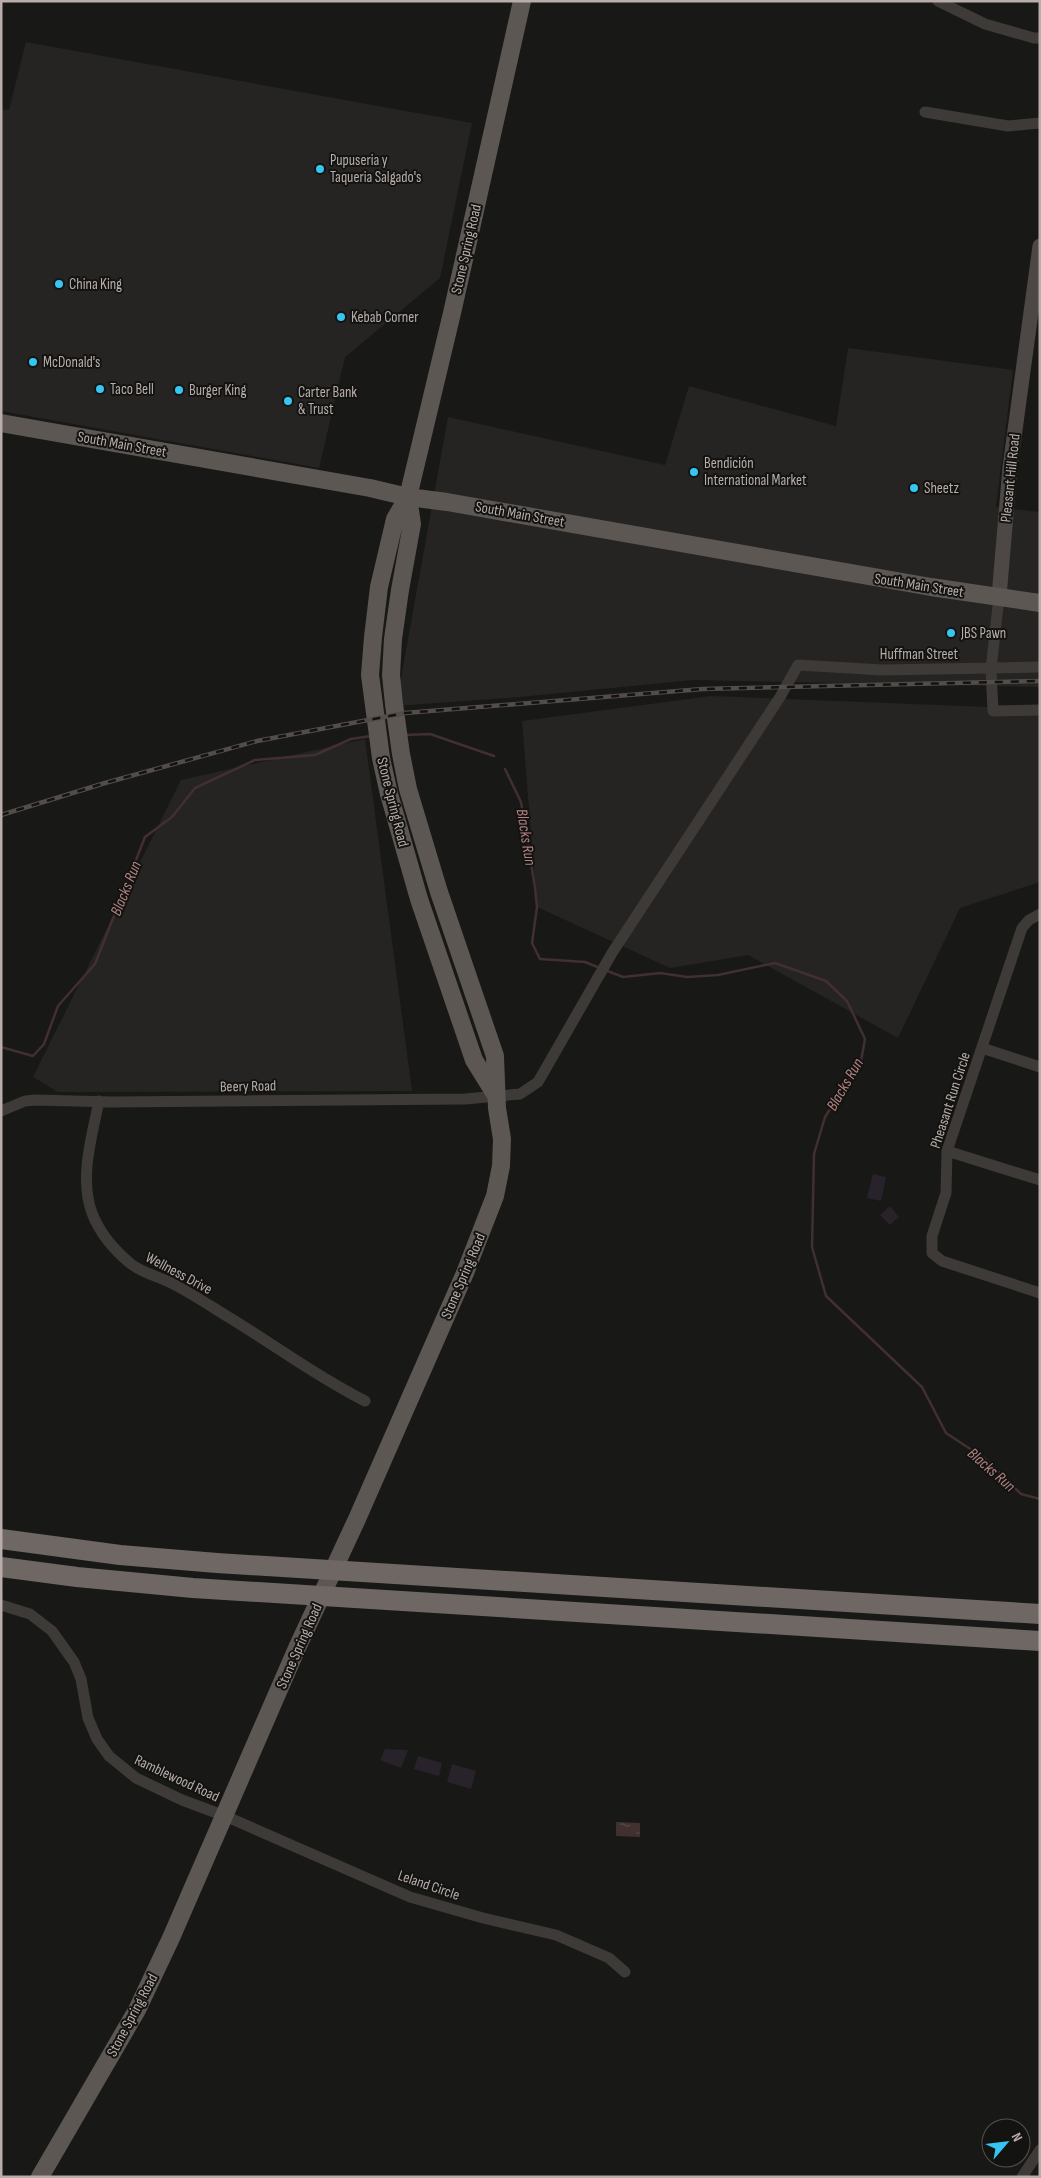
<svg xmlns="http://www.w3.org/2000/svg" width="1041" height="2178" font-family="'Sofia Sans Condensed',sans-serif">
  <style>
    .built { fill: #252422 }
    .green { fill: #28222b }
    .water { fill: url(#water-ripples) }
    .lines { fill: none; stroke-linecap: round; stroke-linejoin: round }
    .stream { stroke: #41302f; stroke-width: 2.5 }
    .street { stroke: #3d3a37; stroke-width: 11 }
    .secondary { stroke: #4d4845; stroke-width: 15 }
    .primary { stroke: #5c5753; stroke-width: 18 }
    .highway { stroke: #6e6763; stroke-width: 20 }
    .rail-casing { stroke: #524d4a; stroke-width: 4.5 }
    .rail { stroke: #131311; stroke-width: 2.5; stroke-dasharray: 8; stroke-linecap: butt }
    .poi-dot { fill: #36c6f1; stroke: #131311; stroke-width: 2 }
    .labels { text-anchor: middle; stroke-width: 4; stroke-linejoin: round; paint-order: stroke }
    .poi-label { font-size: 15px; fill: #b8ada9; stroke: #131311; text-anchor: start }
    .street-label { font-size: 15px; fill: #b8ada9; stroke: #131311 }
    .water-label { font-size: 16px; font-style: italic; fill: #b38280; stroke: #131311 }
  </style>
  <defs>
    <pattern id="water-ripples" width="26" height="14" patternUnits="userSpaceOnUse" patternTransform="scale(1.25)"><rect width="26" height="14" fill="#41302f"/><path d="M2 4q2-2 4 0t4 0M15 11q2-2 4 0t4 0" fill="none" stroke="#5a4b4a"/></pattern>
  </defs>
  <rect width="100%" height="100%" fill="#181816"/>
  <path class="built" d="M 26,42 L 472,123 L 440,278 L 345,357 L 319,468 L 1,411 L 1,109 L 9,110 Z
    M 848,348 L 1013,370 L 996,507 L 1040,512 L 1040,687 L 693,680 L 520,697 L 396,706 L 448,417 L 665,465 L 689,386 L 836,426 Z
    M 711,696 L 1040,709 L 1040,882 L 960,908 L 898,1038 L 748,955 L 670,968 L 537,907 L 522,721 Z
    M 365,739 L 412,1091 L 58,1092 L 33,1077 L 181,780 Z"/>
  <path class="green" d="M 873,1174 L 886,1177 L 881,1201 L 867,1198 Z
    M 890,1206 L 899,1217 L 890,1225 L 880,1215 Z
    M 385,1749 L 408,1750 L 401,1768 L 380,1760 Z
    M 418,1756 L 442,1763 L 439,1776 L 414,1769 Z
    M 452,1764 L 476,1771 L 471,1789 L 447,1782 Z"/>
  <path class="water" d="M 616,1822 L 640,1823 L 640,1837 L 616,1836 Z"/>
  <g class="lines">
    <path class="stream" d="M 404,735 L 430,734 L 494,756
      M 505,769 L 521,802 L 535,888 L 537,907 L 532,943 L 540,959 L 585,962 L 600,968
      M 605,970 L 623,977 L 660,973 L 687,977 L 718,975 L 775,963 L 826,981 L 847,1001 L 865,1039 L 861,1061 L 825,1117 L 814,1154 L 812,1247 L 826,1296 L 922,1387 L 946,1433 L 984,1458 L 1021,1494 L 1040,1499
      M 1,1047 L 33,1056 L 44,1044 L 58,1006 L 95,964 L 145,837 L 172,817 L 195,788 L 255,760 L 315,755 L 351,739 L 371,736"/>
    <path class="street" d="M 938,1 L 985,24 L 1034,38 L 1040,38
      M 925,112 L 1008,126 L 1040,123
      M 999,597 L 991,669 L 993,711 L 1040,710
      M 1040,914 L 1029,920 L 1022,928 L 947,1151 L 946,1193 L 932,1236 L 932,1253 L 942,1261 L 1040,1293
      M 982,1048 L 1040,1067
      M 99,1101 C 92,1136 79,1178 92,1213 C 100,1234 114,1250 131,1264 C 144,1274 161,1277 175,1285 C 194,1295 212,1307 230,1318 C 276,1346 317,1377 365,1401
      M 1,1111 L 25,1101 L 36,1100 L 112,1102 L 465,1099 L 520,1094 L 538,1082 L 612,953 L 780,697 L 798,665 L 882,670 L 1040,667
      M 947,1151 L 1040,1180
      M 1,1605 L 30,1614 L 52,1631 L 74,1662 L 81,1679 L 88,1718 L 97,1739 L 109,1756 L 136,1778 L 182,1800 L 225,1816 L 410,1897 L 483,1918 L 556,1935 L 609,1958 L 625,1972
      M 1022,2177 L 1040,2150"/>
    <path class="secondary" d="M 999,597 L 1010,467 L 1040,246"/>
    <path class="primary" d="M 1,423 L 370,488 L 408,497 L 447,502 L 931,587 L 1040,603
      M 495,1094 L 474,1060 L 419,899 L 389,794 L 381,758 L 370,675 L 373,637 L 379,587 L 395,519 L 408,497 L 452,313 L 522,1
      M 40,2177 L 137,2010 L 171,1938 L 297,1648 L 357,1519 L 465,1273 L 495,1196 L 501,1166 L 502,1139 L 497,1108 L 495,1056 L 439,892 L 408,789 L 401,754 L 394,704 L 391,675 L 393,639 L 400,590 L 412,524 L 408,497"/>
    <path class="highway" d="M 1,1539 L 120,1555 L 217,1563 L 1040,1614
      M 1,1567 L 77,1577 L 193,1588 L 1040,1641"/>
    <g class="rail-casing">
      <path id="rail" d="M 1,815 L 105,783 L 257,741 L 405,713 L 703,689 L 1040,681"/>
    </g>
    <use href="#rail" class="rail"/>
  </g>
  <g class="poi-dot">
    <circle cx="320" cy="169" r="5"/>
    <circle cx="59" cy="284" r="5"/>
    <circle cx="341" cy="317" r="5"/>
    <circle cx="33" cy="362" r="5"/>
    <circle cx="100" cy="389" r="5"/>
    <circle cx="179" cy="390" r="5"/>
    <circle cx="288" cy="401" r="5"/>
    <circle cx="694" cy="472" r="5"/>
    <circle cx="914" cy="488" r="5"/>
    <circle cx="951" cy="633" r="5"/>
  </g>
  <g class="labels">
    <g class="poi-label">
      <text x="330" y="165">Pupuseria y<tspan x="330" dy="17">Taqueria Salgado's</tspan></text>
      <text x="69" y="289">China King</text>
      <text x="351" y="322">Kebab Corner</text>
      <text x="43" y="367">McDonald's</text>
      <text x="110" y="394">Taco Bell</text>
      <text x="189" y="395">Burger King</text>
      <text x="298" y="397">Carter Bank<tspan x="298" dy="17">&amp; Trust</tspan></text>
      <text x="704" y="468">Bendición<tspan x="704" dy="17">International Market</tspan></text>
      <text x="924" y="493">Sheetz</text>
      <text x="961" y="638">JBS Pawn</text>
    </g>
    <g class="street-label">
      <text transform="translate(466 249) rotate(-77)" y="5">Stone Spring Road</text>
      <text transform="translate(122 444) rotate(10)" y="5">South Main Street</text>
      <text transform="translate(1010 478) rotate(-84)" y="5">Pleasant Hill Road</text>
      <text transform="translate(520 514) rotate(10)" y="5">South Main Street</text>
      <text transform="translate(919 585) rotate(9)" y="5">South Main Street</text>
      <text x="919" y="659">Huffman Street</text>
      <text transform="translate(393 802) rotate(76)" y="5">Stone Spring Road</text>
      <text transform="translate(248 1086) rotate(-1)" y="5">Beery Road</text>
      <text transform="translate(950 1100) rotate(-72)" y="5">Pheasant Run Circle</text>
      <text transform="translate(179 1273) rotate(28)" y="5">Wellness Drive</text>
      <text transform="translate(463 1276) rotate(-67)" y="5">Stone Spring Road</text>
      <text transform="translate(299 1646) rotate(-66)" y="5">Stone Spring Road</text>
      <text transform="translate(177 1778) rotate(25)" y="5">Ramblewood Road</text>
      <text transform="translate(429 1885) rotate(19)" y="5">Leland Circle</text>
      <text transform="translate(132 2015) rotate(-62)" y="5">Stone Spring Road</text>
    </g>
    <g class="water-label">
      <text transform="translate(527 837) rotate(81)" y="6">Blacks Run</text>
      <text transform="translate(125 888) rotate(-68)" y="6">Blacks Run</text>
      <text transform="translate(844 1084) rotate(-60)" y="6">Blacks Run</text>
      <text transform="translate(992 1469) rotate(41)" y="6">Blacks Run</text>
    </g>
  </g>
  <rect width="1041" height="2178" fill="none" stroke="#b8ada9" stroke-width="5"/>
  <g transform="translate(1006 2143) rotate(62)"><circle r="24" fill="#131311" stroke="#55514e"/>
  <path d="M0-4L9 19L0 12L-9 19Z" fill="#36c6f1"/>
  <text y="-8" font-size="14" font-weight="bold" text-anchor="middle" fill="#b8ada9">N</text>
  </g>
</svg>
